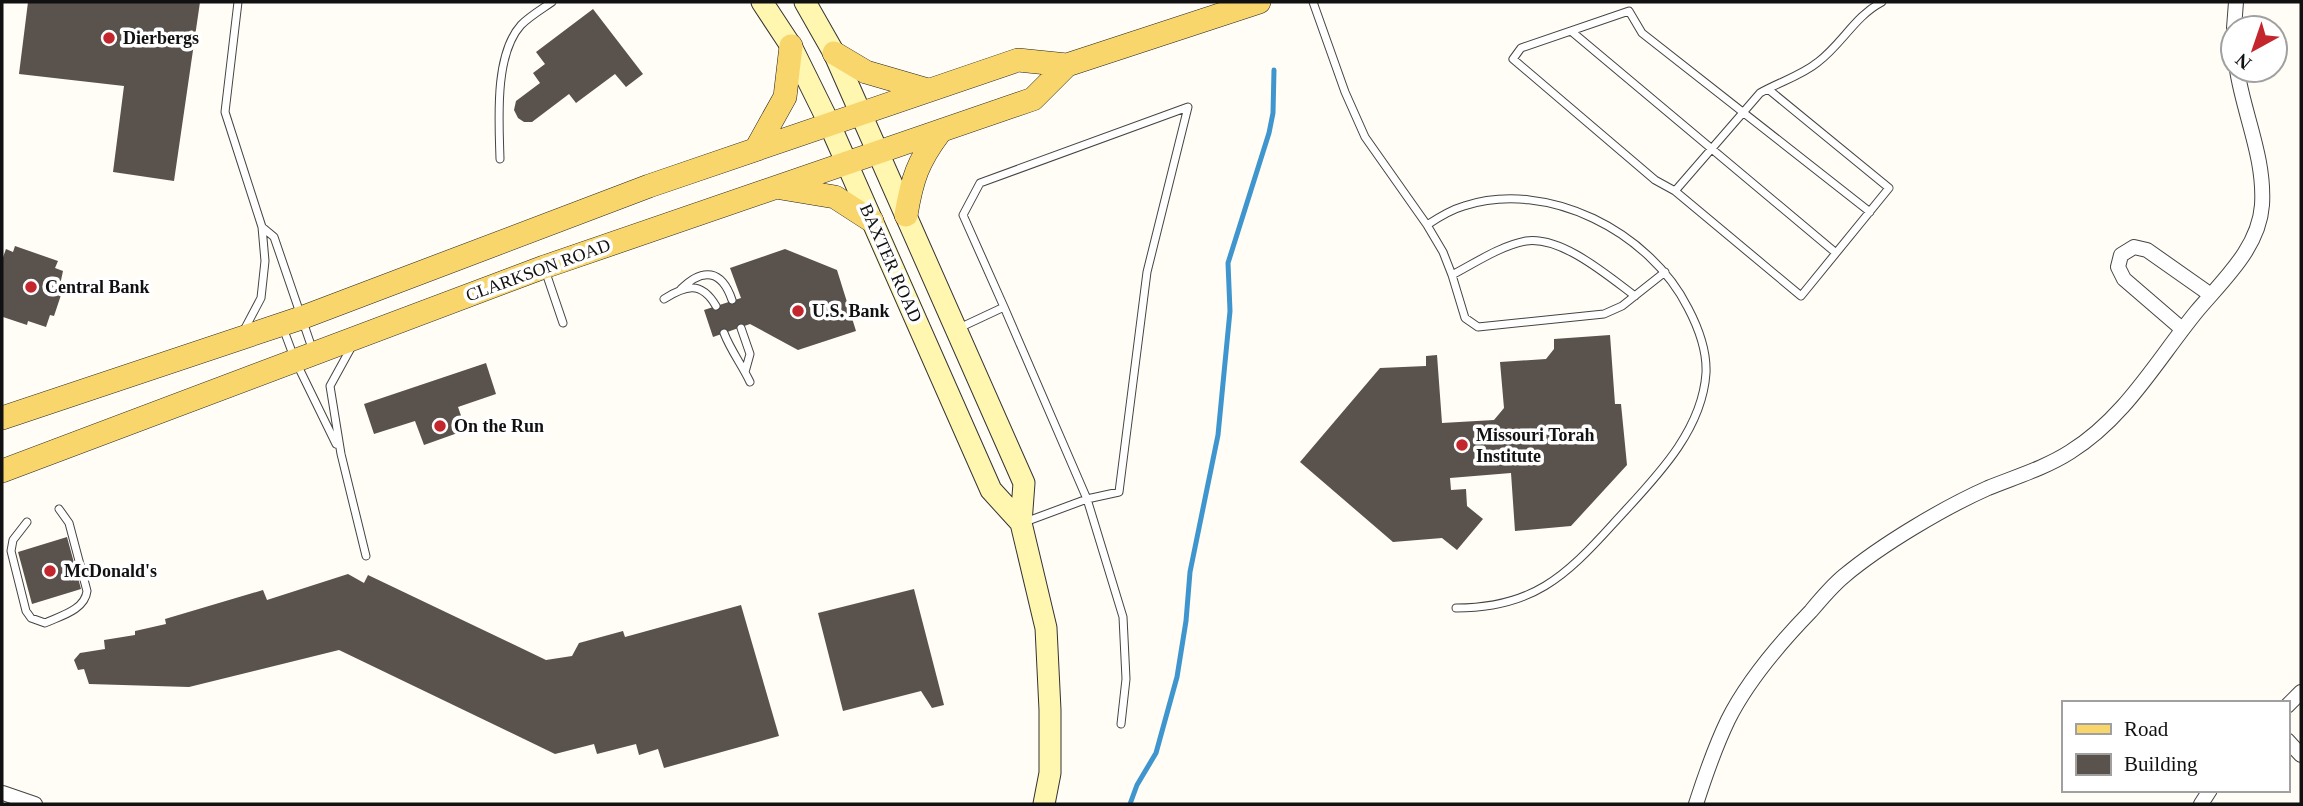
<svg xmlns="http://www.w3.org/2000/svg" width="2303" height="806" font-family="'Times New Roman',serif">
  <style>
    .lines { fill: none; stroke-linecap: round; stroke-linejoin: round }
    .stream { stroke: #3f96cf; stroke-width: 5 }
    .building { fill: #5a524d }
    .lane-casing { stroke: #444; stroke-width: 9 }
    .street-casing { stroke: #444; stroke-width: 16 }
    .secondary-casing { stroke: #333; stroke-width: 23 }
    .primary-casing { stroke: #222; stroke-width: 24 }
    .lane { stroke: #fff; stroke-width: 7 }
    .street { stroke: #fff; stroke-width: 14 }
    .secondary { stroke: #fff6b0; stroke-width: 21 }
    .primary { stroke: #f9d66b; stroke-width: 23 }
    .poi-dot { fill: #c4262e; stroke: #fff; stroke-width: 2.5 }
    .labels { text-anchor: middle; stroke-width: 7; stroke-linejoin: round; paint-order: stroke }
    .poi-label { font-size: 18px; font-weight: bold; fill: #111; stroke: #fff; text-anchor: start }
    .street-label { font-size: 18px; fill: #111; stroke: #fff }
  </style>
  <rect width="100%" height="100%" fill="#fffdf5"/>
  <g class="lines">
    <path class="stream" d="M 1130,804 L 1137,785 L 1156,753 L 1177,677 L 1186,621 L 1190,572 L 1218,435 L 1230,311 L 1228,263 L 1269,133 L 1273,113 L 1274,70"/>
  </g>
  <path class="building" d="M 28,2 L 200,2 L 174,181 L 113,172 L 124,86 L 19,74 Z
    M 593,9 L 643,74 L 626,87 L 615,74 L 576,103 L 569,94 L 532,122 L 524,122 L 518,118 L 514,110 L 516,101 L 540,83 L 533,73 L 545,64 L 536,52 Z
    M 15,246 L 58,261 L 55,268 L 63,271 L 58,294 L 61,295 L 54,316 L 50,315 L 46,327 L 28,321 L 27,325 L 3,317 L 2,260 L 6,249 L 13,252 Z
    M 785,249 L 837,270 L 856,331 L 798,350 L 750,324 L 713,337 L 704,310 L 741,298 L 730,268 Z
    M 1610,335 L 1615,404 L 1621,404 L 1627,465 L 1571,526 L 1515,531 L 1511,473 L 1450,478 L 1451,490 L 1466,489 L 1467,506 L 1483,519 L 1457,550 L 1442,538 L 1393,542 L 1300,462 L 1380,368 L 1426,366 L 1426,356 L 1437,355 L 1442,423 L 1494,420 L 1504,408 L 1500,362 L 1546,359 L 1554,349 L 1554,339 Z
    M 486,363 L 496,394 L 458,407 L 466,430 L 424,445 L 415,421 L 374,434 L 364,404 Z
    M 67,537 L 81,589 L 32,604 L 18,552 Z
    M 348,574 L 364,583 L 368,575 L 546,660 L 572,656 L 579,643 L 623,631 L 625,637 L 741,605 L 779,736 L 664,768 L 658,749 L 639,755 L 636,744 L 597,754 L 594,744 L 555,754 L 339,650 L 189,687 L 89,684 L 84,669 L 78,670 L 74,660 L 80,653 L 105,649 L 104,640 L 135,635 L 135,631 L 166,624 L 165,619 L 263,590 L 267,600 Z
    M 914,589 L 944,705 L 932,708 L 921,691 L 843,711 L 818,613 Z"/>
  <g class="lines">
    <g class="lane-casing">
      <path id="lane" d="M 238,2 L 225,112 L 262,227 L 265,261 L 261,298 L 243,332
        M 1313,2 L 1345,92 L 1365,137 L 1427,225 L 1443,252 L 1452,275 L 1465,318 L 1478,327 L 1604,314 L 1622,306 L 1665,272
        M 1571,31 L 1836,253
        M 1768,89 L 1889,188 L 1801,296 L 1675,191 L 1760,93 C 1779,82 1801,76 1818,62 C 1842,44 1855,16 1882,2
        M 500,159 C 499,121 494,55 521,25 C 530,16 542,9 552,2
        M 1675,191 L 1655,180 L 1513,59 L 1521,48 L 1629,11 L 1642,33 L 1870,212
        M 1427,225 C 1439,217 1450,210 1464,206 C 1548,179 1650,232 1688,308 C 1698,327 1707,351 1706,373 C 1702,434 1651,482 1613,524 C 1565,577 1532,608 1456,608
        M 262,227 L 274,237 L 313,351
        M 545,270 L 563,323
        M 1452,275 C 1475,263 1500,246 1526,241 C 1562,236 1608,276 1635,296
        M 681,289 C 703,267 722,270 732,300
        M 664,299 C 685,286 701,280 716,306
        M 1004,307 L 1087,499 L 1025,522
        M 283,328 L 295,360 L 336,444
        M 741,328 L 750,354 L 745,372
        M 957,329 L 1004,307 L 963,215 L 980,183 L 1188,107 L 1147,272 L 1119,492 L 1087,499 L 1123,617 L 1126,679 L 1121,724
        M 724,333 C 731,351 742,365 750,382
        M 352,346 L 330,386 L 341,454 L 366,556
        M 27,522 L 13,540 L 11,551 L 26,611 L 31,618 L 45,623 C 60,616 85,610 87,591 L 69,523 L 59,509"/>
    </g>
    <g class="street-casing">
      <path id="street" d="M 2234,28 L 2236,2
        M 2182,329 L 2124,279 L 2118,267 L 2121,255 L 2134,247 L 2147,250 L 2211,295
        M 2287,706 L 2301,692
        M 2287,740 L 2301,755
        M 3,793 L 35,804
        M 1696,804 C 1705,776 1715,747 1728,720 C 1748,680 1780,643 1811,611 C 1821,599 1832,586 1844,576 C 1881,545 1943,508 1988,488 C 2015,477 2045,468 2070,452 C 2125,418 2157,360 2197,311 C 2223,280 2259,248 2262,205 C 2265,158 2244,115 2237,70
        M 2201,804 L 2210,790"/>
    </g>
    <g class="secondary-casing">
      <path id="secondary" d="M 762,2 L 791,46 L 829,123 L 991,490 L 1021,523
        M 805,2 L 834,53 L 1024,483 L 1021,523 L 1046,628 L 1050,710 L 1050,773 L 1044,804"/>
    </g>
    <g class="primary-casing">
      <path id="primary" d="M 834,53 L 866,72 L 928,90
        M 756,149 L 785,97 L 791,46
        M 781,188 L 835,197 L 872,221
        M 906,215 C 912,179 918,161 940,132
        M 2,418 L 301,318 L 649,186 L 1018,60 L 1067,65 L 1259,2
        M 2,471 L 544,267 L 1033,99 L 1067,65"/>
    </g>
    <use href="#lane" class="lane"/>
    <use href="#street" class="street"/>
    <use href="#secondary" class="secondary"/>
    <use href="#primary" class="primary"/>
  </g>
  <g class="poi-dot">
    <circle cx="109" cy="38" r="7"/>
    <circle cx="31" cy="287" r="7"/>
    <circle cx="798" cy="311" r="7"/>
    <circle cx="440" cy="426" r="7"/>
    <circle cx="1462" cy="445" r="7"/>
    <circle cx="50" cy="571" r="7"/>
  </g>
  <g class="labels">
    <g class="poi-label">
      <text x="123" y="44">Dierbergs</text>
      <text x="45" y="293">Central Bank</text>
      <text x="812" y="317">U.S. Bank</text>
      <text x="454" y="432">On the Run</text>
      <text x="1476" y="441">Missouri Torah<tspan x="1476" dy="21">Institute</tspan></text>
      <text x="64" y="577">McDonald's</text>
    </g>
    <g class="street-label">
      <text transform="translate(891 263) rotate(66)" y="6">BAXTER ROAD</text>
      <text transform="translate(538 270) rotate(-20)" y="6">CLARKSON ROAD</text>
    </g>
  </g>
  <rect width="2303" height="806" fill="none" stroke="#111111" stroke-width="7"/>
  <rect x="2062" y="701" width="228" height="91" fill="#ffffff" stroke="#a0a0a0" stroke-width="2"/>
  <rect x="2076" y="724" width="35" height="10" fill="#f9d66b" stroke="#a0a0a0" stroke-width="2"/>
  <text x="2124" y="736" font-size="21" fill="#111111">Road</text>
  <rect x="2076" y="754" width="35" height="21" fill="#5a524d" stroke="#a0a0a0" stroke-width="2"/>
  <text x="2124" y="771" font-size="21" fill="#111111">Building</text>
  <g transform="translate(2254 49) rotate(220)"><circle r="33" fill="#ffffff" stroke="#a0a0a0" stroke-width="2"/>
  <path d="M0-5L12 26L0 18L-12 26Z" fill="#c4262e"/>
  <text y="-10" font-size="19" font-weight="bold" text-anchor="middle" fill="#111111">N</text>
  </g>
</svg>
